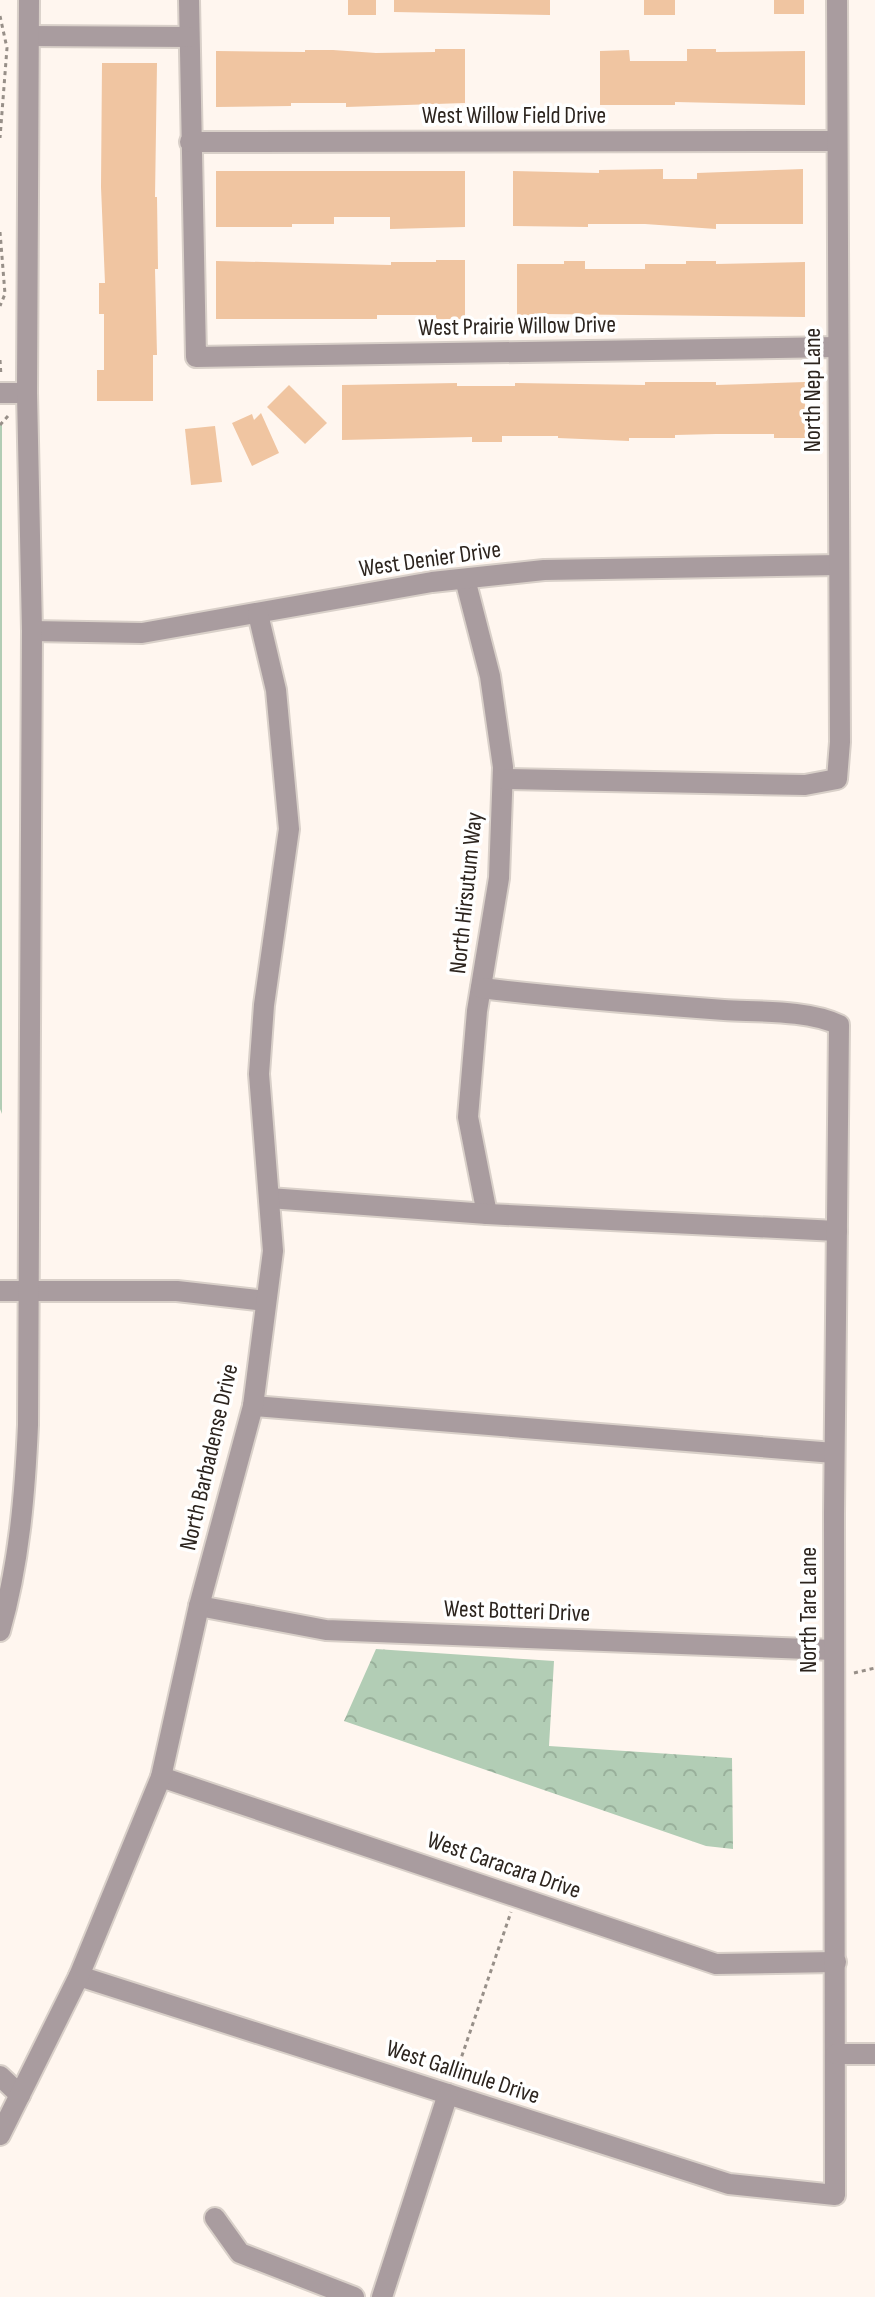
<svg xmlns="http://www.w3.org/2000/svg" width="875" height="2297" viewBox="0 0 875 2297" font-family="'Sofia Sans Condensed',sans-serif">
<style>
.forest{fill:url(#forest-crowns)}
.building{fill:#f0c5a1}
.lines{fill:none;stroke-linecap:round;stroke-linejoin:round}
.minor-casing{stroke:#d9d0c9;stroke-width:24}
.path{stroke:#978f88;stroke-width:3;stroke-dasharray:4 4;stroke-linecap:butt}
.minor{stroke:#a99c9f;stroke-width:20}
.labels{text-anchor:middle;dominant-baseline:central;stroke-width:7;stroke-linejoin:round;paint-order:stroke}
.street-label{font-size:24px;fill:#2c241e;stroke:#fff}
</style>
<defs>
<pattern id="forest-crowns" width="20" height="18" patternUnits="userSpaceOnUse" patternTransform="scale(2)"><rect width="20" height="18" fill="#b2cdb5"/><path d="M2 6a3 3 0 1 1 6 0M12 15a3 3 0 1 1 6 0" fill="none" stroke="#99b09b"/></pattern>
</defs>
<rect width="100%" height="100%" fill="#fff6ef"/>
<g class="forest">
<polygon points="0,424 2,424 2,1114 0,1109"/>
<polygon points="376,1649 554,1661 549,1746 732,1758 733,1849 706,1846 344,1721"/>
</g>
<g class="building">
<rect x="348" y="0" width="28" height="15"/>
<polygon points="394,0 550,0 550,15 394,12"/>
<rect x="644" y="0" width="31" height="15"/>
<rect x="774" y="0" width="30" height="14"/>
<polygon points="435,49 465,49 465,103 346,107 346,103 291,103 291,106 216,107 216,51 305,52 305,50 333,50 376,53 435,52"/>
<polygon points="687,49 716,49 716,52 805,51 805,105 675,102 675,105 600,105 600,51 629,50 630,61 687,61"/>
<polygon points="102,63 157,63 155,197 157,197 158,269 155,269 157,355 153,355 153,401 97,401 97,370 104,370 104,314 99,314 99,283 105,283 101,187"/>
<polygon points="663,169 663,179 697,179 697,173 803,169 803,224 716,224 716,229 645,224 588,224 588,227 513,226 513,171 599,173 599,170"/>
<polygon points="216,171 465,171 465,227 390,229 390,217 334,217 334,224 292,224 292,227 216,227"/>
<polygon points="436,260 465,260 465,319 436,319 436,315 377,315 377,319 216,319 216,261 391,265 391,262 436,262"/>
<polygon points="564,261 585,261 585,269 645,269 645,264 686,264 686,261 716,261 716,264 805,262 805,317 543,314 543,318 517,318 517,264 564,264"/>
<polygon points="645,382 716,382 716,385 805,382 805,438 774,438 774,434 716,434 675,435 675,438 629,438 629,441 558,438 558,436 502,436 502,442 472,442 472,437 342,440 342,385 457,383 457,386 515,386 515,383 645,385"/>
<polygon points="289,385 327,423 305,444 267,407"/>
<polygon points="261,413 279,453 252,466 232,423 252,414 254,420"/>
<polygon points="215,426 222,482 191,485 185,429"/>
</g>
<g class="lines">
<defs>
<g id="minor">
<polyline points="189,0 196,357 838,347"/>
<polyline points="29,36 189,37"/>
<polyline points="190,142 837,141"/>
<polyline points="0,393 27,393"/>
<polyline points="465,579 490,676 503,767 499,878 477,1011 468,1117 487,1214"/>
<polyline points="32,631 142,633 432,582 544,570 839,565"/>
<polyline points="503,779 805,785 837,779 840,742 837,0"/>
<polyline points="269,1198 487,1214 837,1231"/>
<polyline points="0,1291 177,1291 266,1301"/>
<polyline points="253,1406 834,1453"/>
<polyline points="199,1606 326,1630 834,1650"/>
<path d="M 0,1631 C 19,1565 25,1494 28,1425 L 32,631 L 27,393 L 29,0"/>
<polyline points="161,1777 716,1964 836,1962"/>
<path d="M 79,1976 L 729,2184 L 835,2195 L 834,1514 L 839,1025 C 810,1010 757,1012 724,1010 C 643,1004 562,998 481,988"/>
<polyline points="836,2054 875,2054"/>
<polyline points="0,2076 20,2095"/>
<polyline points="0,2135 79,1976 161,1777 199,1606 253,1406 273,1251 259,1074 264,1005 289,829 276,690 258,614"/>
<polyline points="215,2218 240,2253 354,2297"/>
<polyline points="382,2297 448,2094"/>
</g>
</defs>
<use href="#minor" class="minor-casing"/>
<g class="path">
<polyline points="0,16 7,48 0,138"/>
<polyline points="0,232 5,294 0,306"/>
<polyline points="0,360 1,376"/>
<polyline points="0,425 8,416"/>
<polyline points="854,1673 875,1668"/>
<polyline points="454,2079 511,1912"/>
</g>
<use href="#minor" class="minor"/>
</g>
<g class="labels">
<g class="street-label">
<text x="514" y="115">West Willow Field Drive</text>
<text transform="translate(517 326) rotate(-1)">West Prairie Willow Drive</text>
<text transform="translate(812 390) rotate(-90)">North Nep Lane</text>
<text transform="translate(430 559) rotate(-8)">West Denier Drive</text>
<text transform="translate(466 893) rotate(-84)">North Hirsutum Way</text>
<text transform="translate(209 1457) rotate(-77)">North Barbadense Drive</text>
<text transform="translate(808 1610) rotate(-90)">North Tare Lane</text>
<text transform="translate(517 1611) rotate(2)">West Botteri Drive</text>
<text transform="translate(504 1865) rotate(19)">West Caracara Drive</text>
<text transform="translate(463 2072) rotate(18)">West Gallinule Drive</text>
</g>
</g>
</svg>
